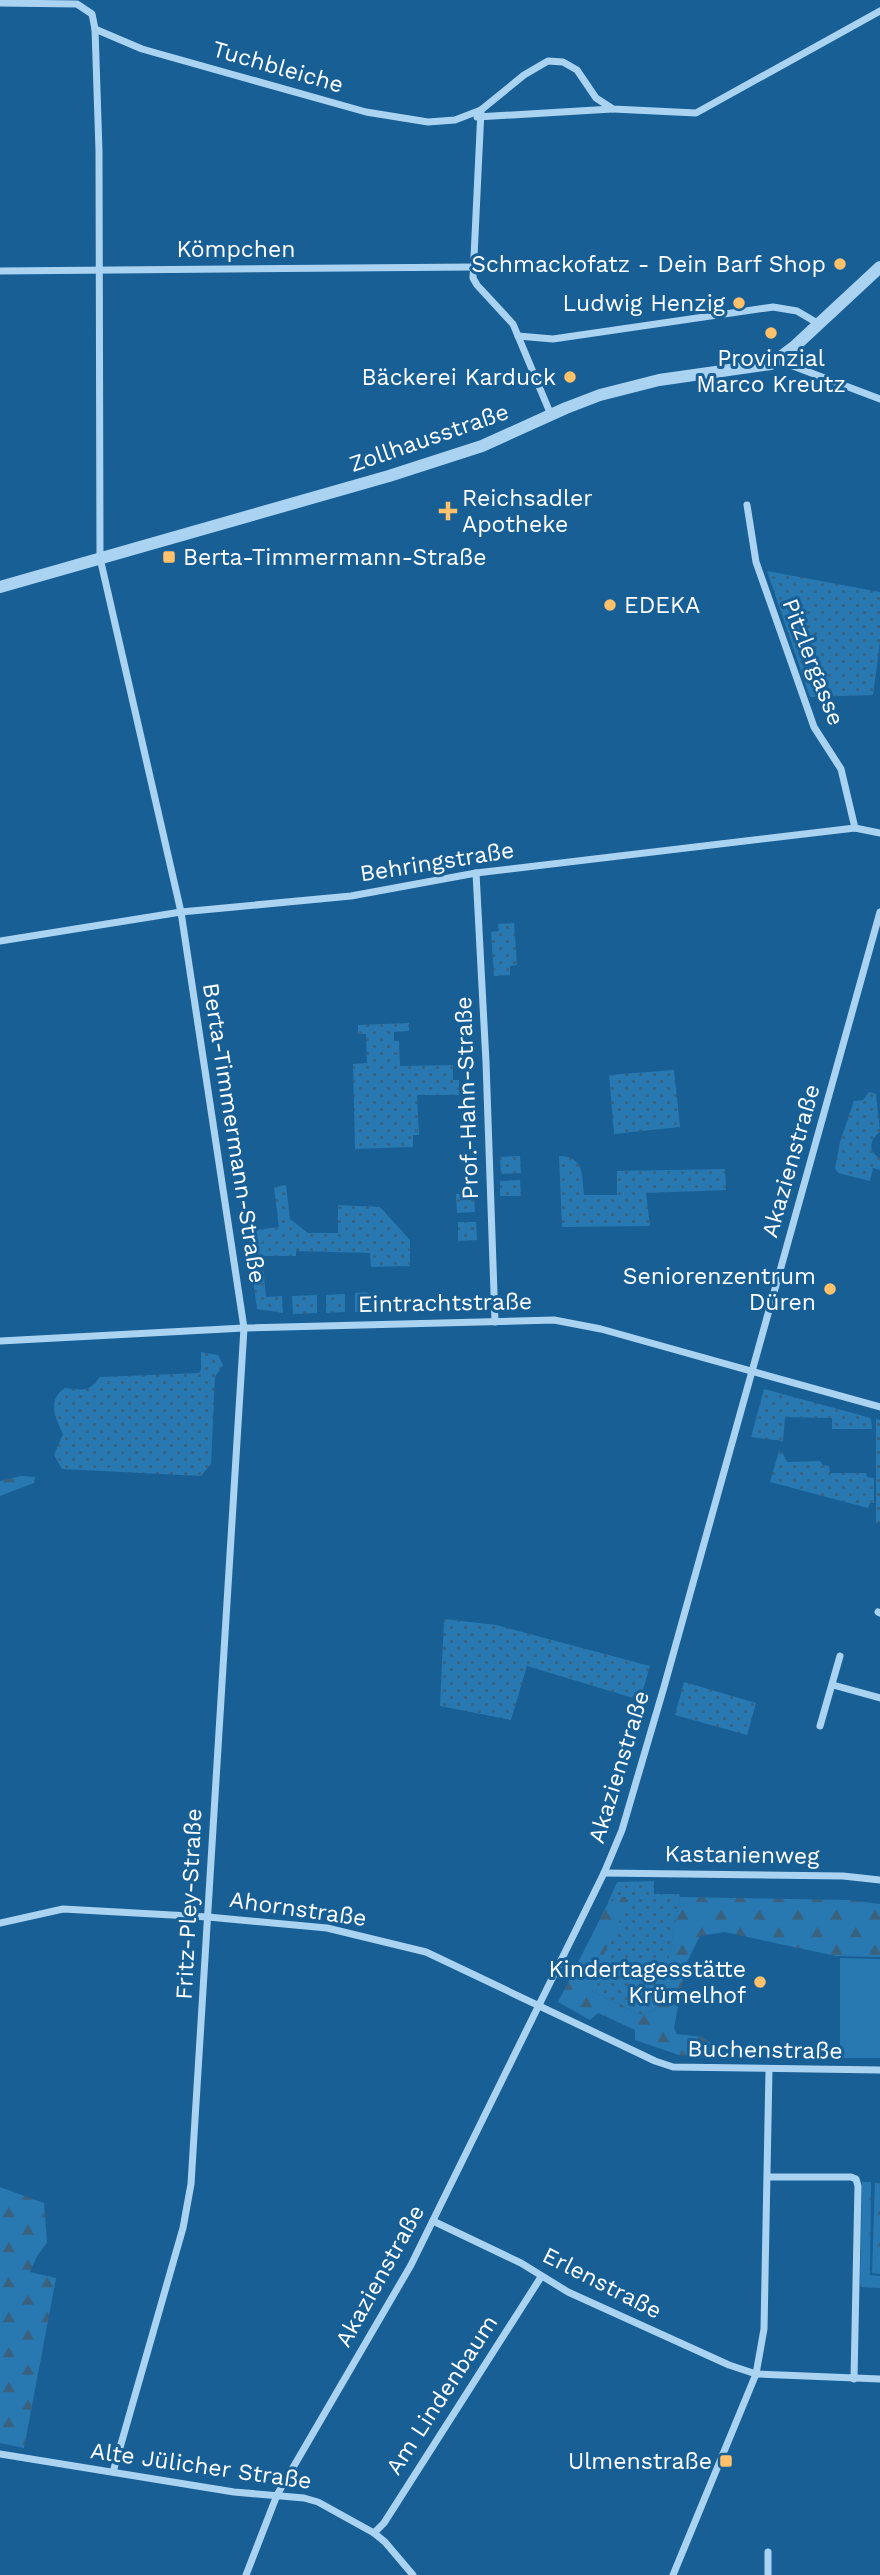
<svg xmlns="http://www.w3.org/2000/svg" width="880" height="2575" viewBox="0 0 880 2575" font-family="'Work Sans',sans-serif">
<style>
.grass{fill:url(#grass-dots)}
.forest{fill:url(#forest-firs)}
.park{fill:url(#park-crowns)}
.pitch{fill:#2878b2}
.lines{fill:none;stroke-linecap:round;stroke-linejoin:round}
.minor{stroke:#aad3f1;stroke-width:7}
.tertiary{stroke:#aad3f1;stroke-width:12}
.poi-dot{fill:#ffc16a;stroke:#185f96;stroke-width:2.5}
.labels{text-anchor:middle;dominant-baseline:central;stroke-width:6;stroke-linejoin:round;paint-order:stroke}
.street-label{font-size:23px;fill:#fff;stroke:#185f96}
.poi-label{font-size:23px;fill:#fff;stroke:#185f96;text-anchor:end}
</style>
<defs>
<pattern id="grass-dots" width="8" height="8" patternUnits="userSpaceOnUse" patternTransform="scale(1.75)"><rect width="8" height="8" fill="#2878b2"/><path d="M2 2h.1M6 6h.1" fill="none" stroke="#3a627f" stroke-width="1.8" stroke-linecap="round"/></pattern>
<pattern id="forest-firs" width="22" height="20" patternUnits="userSpaceOnUse" patternTransform="scale(1.75)"><rect width="22" height="20" fill="#2878b2"/><path d="M5 1l3.5 6h-7zM16 11l3.5 6h-7z" fill="#3a627f"/></pattern>
<pattern id="park-crowns" width="20" height="18" patternUnits="userSpaceOnUse" patternTransform="scale(1.75)"><rect width="20" height="18" fill="#2878b2"/><path d="M2 6a3 3 0 1 1 6 0M12 15a3 3 0 1 1 6 0" fill="none" stroke="#3a627f"/></pattern>
</defs>
<rect width="100%" height="100%" fill="#185f96"/>
<g class="grass">
<polygon points="767,571 880,592 880,642 873,695 810,697"/>
<polygon points="514,923 517,965 510,966 510,975 494,976 491,932 499,931 498,924"/>
<polygon points="409,1023 409,1031 394,1032 394,1041 399,1041 400,1066 453,1065 453,1080 459,1080 459,1095 417,1095 419,1135 413,1135 413,1147 355,1149 353,1064 367,1063 366,1034 358,1034 358,1025"/>
<polygon points="674,1070 680,1127 614,1134 609,1075"/>
<path d="M 869,1092 L 876,1094 L 880,1132 C 870,1139 867,1151 880,1158 L 880,1170 L 873,1168 L 870,1181 L 838,1173 L 835,1168 L 840,1142 L 854,1101 L 863,1100 Z"/>
<polygon points="520,1156 521,1173 501,1174 500,1157"/>
<path d="M 559,1156 C 585,1156 582,1177 584,1195 L 617,1195 L 617,1171 L 725,1169 L 726,1190 L 646,1193 L 650,1226 L 562,1227 Z"/>
<polygon points="520,1180 521,1196 500,1196 500,1181"/>
<polygon points="286,1185 290,1219 308,1233 338,1233 338,1205 380,1207 410,1240 410,1266 371,1267 370,1253 296,1251 296,1256 262,1256 266,1297 282,1296 283,1313 257,1309 246,1231 279,1227 274,1187"/>
<polygon points="456,1194 474,1194 475,1212 457,1213"/>
<polygon points="458,1222 476,1222 477,1240 458,1241"/>
<polygon points="369,1292 369,1301 385,1300 386,1311 355,1312 355,1293"/>
<polygon points="345,1294 345,1312 326,1313 326,1295"/>
<polygon points="317,1295 317,1313 293,1314 292,1296"/>
<path d="M 201,1352 L 218,1355 L 223,1365 L 215,1377 L 211,1464 L 201,1476 L 62,1469 L 54,1455 L 63,1434 C 55,1417 47,1400 65,1388 C 83,1389 87,1394 100,1377 L 199,1373 L 201,1369 Z"/>
<polygon points="764,1389 871,1418 872,1429 832,1429 832,1418 785,1417 783,1441 751,1437"/>
<polygon points="876,1419 880,1420 880,1523 876,1523"/>
<polygon points="779,1451 782,1452 787,1462 820,1461 823,1465 829,1466 830,1473 866,1473 867,1477 874,1478 874,1503 870,1503 868,1508 770,1482"/>
<polygon points="444,1619 496,1625 650,1666 640,1700 527,1666 511,1720 440,1706"/>
<polygon points="684,1682 756,1703 747,1735 675,1715"/>
<polygon points="654,1881 654,1894 679,1894 680,1897 666,1971 655,2010 641,2015 592,1991 592,1980 618,1897 607,1905 617,1882"/>
</g>
<g class="forest">
<polygon points="21,1476 35,1477 34,1483 0,1496 0,1481"/>
<polygon points="618,1897 626,1897 626,1907 592,1980 592,1991 641,2015 655,2010 666,1971 680,1897 848,1900 880,1904 880,1957 836,1956 724,1932 700,1936 686,1964 674,2028 677,2034 702,2037 715,2046 708,2058 679,2055 635,2040 635,2030 598,2013 590,2020 558,2002 607,1905"/>
<polygon points="862,2182 871,2182 870,2275 880,2276 880,2288 860,2287"/>
<polygon points="0,2187 44,2203 47,2243 37,2256 30,2272 56,2278 24,2448 0,2443"/>
</g>
<polygon class="park" points="875,2183 880,2183 880,2274 872,2273"/>
<polygon class="pitch" points="840,1958 880,1959 880,2058 840,2058"/>
<g class="lines">
<g class="minor">
<polyline points="0,3 77,4 92,14 95,29 99,151 100,558 181,912 244,1328 191,2184 183,2228 113,2472"/>
<polyline points="95,29 142,49 366,112 428,122 455,120 481,110 524,75 548,61 563,62 577,70 596,98 613,109 696,113 880,11"/>
<polyline points="481,110 473,278 477,285 513,324 551,415"/>
<polyline points="477,117 612,109"/>
<polyline points="0,271 473,267"/>
<polyline points="518,336 553,339 773,307 797,311 819,324"/>
<polyline points="777,360 880,399"/>
<polyline points="747,505 756,562 814,727 841,769 855,828"/>
<polyline points="476,873 486,1062 495,1322"/>
<polyline points="0,941 181,912 351,896 476,873 855,828 880,833"/>
<polyline points="0,1341 244,1328 554,1320 601,1329 880,1407"/>
<polyline points="878,1612 880,1613"/>
<polyline points="833,1685 880,1698"/>
<polyline points="820,1726 840,1656"/>
<polyline points="604,1873 843,1876 880,1880"/>
<polyline points="0,1923 63,1909 208,1917 327,1928 426,1952 655,2061 673,2067 880,2070"/>
<polyline points="768,2177 851,2177 856,2179 858,2186 854,2379"/>
<polyline points="433,2221 521,2263 568,2292 729,2365 756,2374 880,2379"/>
<polyline points="0,2454 234,2492 304,2498 318,2502 374,2533 385,2542 413,2575"/>
<polyline points="374,2533 384,2523 541,2277"/>
<polyline points="246,2575 277,2495 411,2265 604,1873 622,1830 664,1687 880,912"/>
<polyline points="673,2575 756,2374 764,2329 769,2069"/>
<polyline points="768,2575 768,2552"/>
</g>
<polyline class="tertiary" points="0,587 389,476 482,446 566,408 600,395 659,380 771,364 795,346 880,267"/>
</g>
<g class="poi-dot">
<circle cx="840" cy="264" r="7"/>
<circle cx="739" cy="303" r="7"/>
<circle cx="771" cy="333" r="7"/>
<circle cx="570" cy="377" r="7"/>
<path d="M444.5 500.5h7v7h7v7h-7v7h-7v-7h-7v-7h7z"/>
<rect x="162" y="550" width="14" height="14" rx="3.5"/>
<circle cx="610" cy="605" r="7"/>
<circle cx="830" cy="1289" r="7"/>
<circle cx="760" cy="1982" r="7"/>
<rect x="719" y="2454" width="14" height="14" rx="3.5"/>
</g>
<g class="labels">
<g class="street-label">
<text transform="translate(278 67) rotate(16)">Tuchbleiche</text>
<text x="236" y="249">Kömpchen</text>
<text transform="translate(429 438) rotate(-19)">Zollhausstraße</text>
<text transform="translate(813 662) rotate(69)">Pitzlergasse</text>
<text transform="translate(437 862) rotate(-9)">Behringstraße</text>
<text transform="translate(467 1098) rotate(-92)">Prof.-Hahn-Straße</text>
<text transform="translate(234 1133) rotate(81)">Berta-Timmermann-Straße</text>
<text transform="translate(791 1161) rotate(-74)">Akazienstraße</text>
<text transform="translate(445 1303) rotate(-1)">Eintrachtstraße</text>
<text transform="translate(619 1767) rotate(-73)">Akazienstraße</text>
<text transform="translate(742 1855) rotate(1)">Kastanienweg</text>
<text transform="translate(189 1904) rotate(-87)">Fritz-Pley-Straße</text>
<text transform="translate(298 1909) rotate(8)">Ahornstraße</text>
<text transform="translate(765 2050) rotate(1)">Buchenstraße</text>
<text transform="translate(380 2276) rotate(-61)">Akazienstraße</text>
<text transform="translate(602 2283) rotate(27)">Erlenstraße</text>
<text transform="translate(442 2395) rotate(-57)">Am Lindenbaum</text>
<text transform="translate(201 2466) rotate(8)">Alte Jülicher Straße</text>
</g>
<g class="poi-label">
<text x="826" y="264">Schmackofatz - Dein Barf Shop</text>
<text x="725" y="303">Ludwig Henzig</text>
<text x="771" y="358" text-anchor="middle">Provinzial<tspan x="771" dy="26">Marco Kreutz</tspan></text>
<text x="556" y="377">Bäckerei Karduck</text>
<text x="462" y="498" text-anchor="start">Reichsadler<tspan x="462" dy="26">Apotheke</tspan></text>
<text x="183" y="557" text-anchor="start">Berta-Timmermann-Straße</text>
<text x="624" y="605" text-anchor="start">EDEKA</text>
<text x="816" y="1276">Seniorenzentrum<tspan x="816" dy="26">Düren</tspan></text>
<text x="746" y="1969">Kindertagesstätte<tspan x="746" dy="26">Krümelhof</tspan></text>
<text x="712" y="2461">Ulmenstraße</text>
</g>
</g>
</svg>
